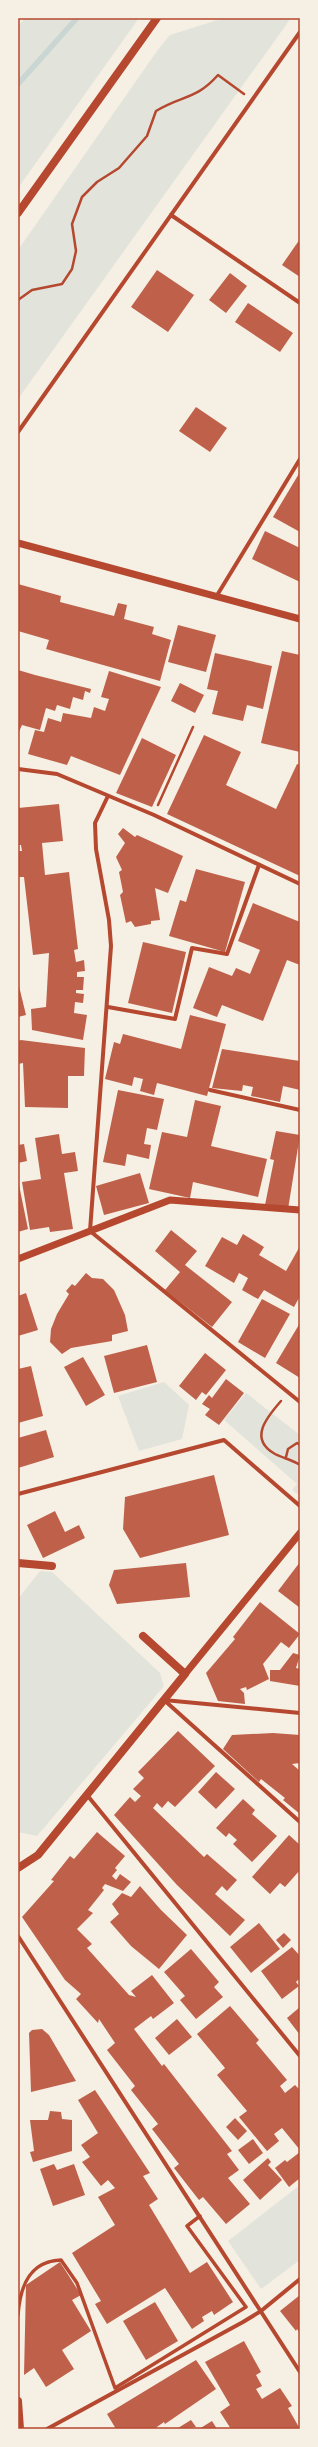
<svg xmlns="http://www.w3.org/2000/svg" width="318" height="2447" viewBox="0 0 318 2447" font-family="Ubuntu,sans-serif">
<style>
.green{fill:#e2e4dc}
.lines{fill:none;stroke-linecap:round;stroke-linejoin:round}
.stream{stroke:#c9d6d2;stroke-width:5.5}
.building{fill:#bf614a}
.path{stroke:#b5482f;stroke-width:2.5}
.pedestrian{stroke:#b5482f;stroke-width:3.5}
.minor{stroke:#b5482f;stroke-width:4}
.tertiary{stroke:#b5482f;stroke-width:7}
.secondary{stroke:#b5482f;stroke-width:8}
.neatline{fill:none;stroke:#b5482f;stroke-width:1.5}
</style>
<rect width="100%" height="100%" fill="#f6efe4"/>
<g class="green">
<polygon points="26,18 139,18 18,188 18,25"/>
<polygon points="224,18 291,18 18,399 18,250 157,51 170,35"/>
<polygon points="164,1382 189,1405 182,1439 139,1451 118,1396"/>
<polygon points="246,1393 300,1435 300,1496 292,1490 297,1484 224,1420"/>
<polygon points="40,1571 52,1572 160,1673 164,1686 37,1836 18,1832 18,1599"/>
<polygon points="300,2185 300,2260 261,2289 228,2241"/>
</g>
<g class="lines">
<polyline class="stream" points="18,84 77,18"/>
</g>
<g class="building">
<polygon points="300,239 300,277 282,265"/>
<polygon points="157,270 194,295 168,332 131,307"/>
<polygon points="230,273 247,286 226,313 209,300"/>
<polygon points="248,303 293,333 280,352 235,322"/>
<polygon points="196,407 227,428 210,452 179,431"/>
<polygon points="300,472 300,532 273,517"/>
<polygon points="265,531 300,548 300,582 252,559"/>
<polygon points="18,584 61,596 60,602 114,616 118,603 127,605 124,619 154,627 152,634 171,640 160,681 46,649 49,640 18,631"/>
<polygon points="178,625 216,635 206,672 168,662"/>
<polygon points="282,651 300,655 300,752 261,743"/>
<polygon points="215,653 272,666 263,709 247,705 243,721 212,714 218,691 207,689"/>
<polygon points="18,670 35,675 91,689 90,693 85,691 83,700 73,697 70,709 57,705 55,711 46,708 40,730 22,725 18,734"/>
<polygon points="109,671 161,687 120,775 71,756 67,765 28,754 35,730 44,732 48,718 61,722 63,713 91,718 94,707 105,711 109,699 101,697"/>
<polygon points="180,683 204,695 195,713 171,701"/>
<polygon points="204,735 241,752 226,785 276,809 297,764 300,765 300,876 167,814"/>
<polygon points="142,738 176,755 152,807 116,793"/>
<polygon points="59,804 63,841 42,843 45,875 69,872 78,949 74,950 76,962 84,960 85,971 77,972 77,977 84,977 83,990 76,990 76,993 84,994 83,1003 75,1002 74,1013 87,1015 83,1040 32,1030 31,1009 46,1007 49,953 33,955 24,877 18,877 18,851 22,851 21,845 18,845 18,808"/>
<polygon points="123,828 135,837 137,835 183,856 168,893 155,888 160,920 151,921 151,924 135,927 131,921 126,923 120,895 123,892 119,872 122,870 116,857 125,843 118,834"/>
<polygon points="196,869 245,882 225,952 169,936 180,900 186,902"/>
<polygon points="253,903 300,922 300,965 287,960 263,1021 222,1005 217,1017 193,1008 209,967 232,976 236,968 250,974 260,950 238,941"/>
<polygon points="143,942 186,952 172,1013 128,1003"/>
<polygon points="18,982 26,1015 18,1017"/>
<polygon points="190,1015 226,1024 207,1096 157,1083 154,1095 140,1091 143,1079 134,1077 132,1086 105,1079 114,1042 120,1044 123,1034 181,1049"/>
<polygon points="21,1040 85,1048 84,1076 68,1076 68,1108 25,1107 23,1063 18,1064 18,1041"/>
<polygon points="222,1049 300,1061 300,1090 283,1086 280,1102 251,1096 253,1087 243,1085 242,1091 212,1088"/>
<polygon points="118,1090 164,1099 157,1130 147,1128 144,1144 151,1145 149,1159 127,1154 125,1166 103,1162"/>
<polygon points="195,1100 221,1106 211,1146 267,1159 258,1197 193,1182 190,1198 149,1189 162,1132 187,1137"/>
<polygon points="276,1131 300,1135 288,1209 265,1205 274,1160 270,1159"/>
<polygon points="59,1134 62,1154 75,1152 78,1171 64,1173 73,1229 50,1232 49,1227 30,1230 22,1182 41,1179 35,1138"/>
<polygon points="24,1144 27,1161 18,1163 18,1145"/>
<polygon points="140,1173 149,1203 104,1215 96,1186"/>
<polygon points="19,1185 28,1229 18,1232 18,1186"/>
<polygon points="171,1230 197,1251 185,1265 232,1302 212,1327 165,1290 180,1272 155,1251"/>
<polygon points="243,1234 264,1247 259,1255 286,1271 300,1246 300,1296 294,1307 264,1290 258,1299 242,1290 248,1278 239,1273 234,1283 205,1266 222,1237 237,1245"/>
<polygon points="86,1273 92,1278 103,1279 114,1290 125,1315 128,1331 112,1335 112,1341 71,1348 62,1354 50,1342 51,1329 57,1314 69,1294 66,1291 72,1284 75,1286"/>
<polygon points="26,1293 38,1330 18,1336 18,1296"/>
<polygon points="262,1299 290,1314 265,1358 238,1342"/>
<polygon points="300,1323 300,1378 276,1363"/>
<polygon points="147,1345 157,1382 114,1393 104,1356"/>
<polygon points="205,1353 226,1370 206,1395 202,1392 196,1400 179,1386"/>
<polygon points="83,1357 105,1395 86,1406 64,1367"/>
<polygon points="31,1366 43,1416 18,1423 18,1369"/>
<polygon points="226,1379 244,1393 219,1425 205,1415 210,1409 202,1404 209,1395 212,1398"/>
<polygon points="46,1430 54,1457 18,1468 18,1438"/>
<polygon points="214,1475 229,1535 140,1558 123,1529 125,1497"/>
<polygon points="55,1511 65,1532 79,1525 85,1538 43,1558 27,1525"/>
<polygon points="300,1562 300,1608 278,1591"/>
<polygon points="186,1563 190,1597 117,1604 109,1585 114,1570"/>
<polygon points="260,1602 300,1634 289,1648 281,1642 263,1664 269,1679 247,1690 246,1687 240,1689 244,1693 245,1704 218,1701 206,1673 235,1639 233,1637"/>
<polygon points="293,1653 300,1655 296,1668 300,1669 300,1686 270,1681 270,1670 280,1670"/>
<polygon points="178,1731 215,1766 175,1807 168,1801 162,1808 157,1803 153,1808 204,1857 207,1854 237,1880 227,1891 222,1886 215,1894 245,1920 230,1936 177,1885 114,1815 130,1797 135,1802 141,1796 133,1789 144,1778 138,1772"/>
<polygon points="273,1733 300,1735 300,1763 292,1764 300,1771 300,1814 283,1800 285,1798 261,1779 259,1782 223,1749 232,1735"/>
<polygon points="216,1772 235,1789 216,1809 198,1792"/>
<polygon points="243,1799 255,1810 252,1814 277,1836 252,1862 233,1844 237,1840 229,1833 226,1837 216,1828"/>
<polygon points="97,1832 125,1856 115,1868 117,1870 112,1876 116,1880 120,1874 131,1882 123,1891 105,1884 102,1888 104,1890 88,1910 93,1913 77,1929 92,1944 87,1948 129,1995 136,1997 131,1991 152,1975 174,2003 153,2019 151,2016 134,2029 162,2066 164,2064 232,2151 227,2154 239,2170 228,2178 250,2204 226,2224 203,2197 199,2200 174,2168 179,2164 152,2129 158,2124 131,2090 135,2086 107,2050 115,2043 99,2019 98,2023 76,1999 81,1994 65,1980 22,1917 54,1881 51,1880 70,1856 74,1859"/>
<polygon points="289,1835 300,1845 300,1870 285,1887 280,1883 270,1894 252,1877"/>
<polygon points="140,1886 161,1910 187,1935 159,1969 131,1946 110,1922 119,1914 112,1904 122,1893 131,1897"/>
<polygon points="259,1923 280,1949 251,1973 230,1947"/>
<polygon points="284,1933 291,1940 283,1948 276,1940"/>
<polygon points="292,1947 300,1956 300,1978 296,1982 299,1986 282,1999 261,1971"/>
<polygon points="191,1949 219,1982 214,1987 223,1997 196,2019 180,2000 185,1996 164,1972"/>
<polygon points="230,2006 259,2040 256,2043 287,2080 280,2086 285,2093 295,2085 300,2090 300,2150 282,2128 274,2134 279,2141 267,2151 239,2117 247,2111 217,2075 225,2068 197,2034"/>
<polygon points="300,2007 300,2035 287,2018"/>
<polygon points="177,2019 192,2037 169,2055 155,2038"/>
<polygon points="42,2029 49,2035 76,2081 31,2092 29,2033 32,2030"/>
<polygon points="95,2090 150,2173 143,2176 158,2199 149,2205 190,2273 207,2262 233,2302 214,2315 212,2311 202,2317 204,2321 192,2329 165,2288 107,2324 95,2304 101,2301 72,2253 115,2225 98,2197 115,2188 108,2180 101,2186 82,2162 90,2157 81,2145 98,2133 78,2100"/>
<polygon points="50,2111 61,2112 62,2119 72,2120 72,2151 33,2162 30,2152 34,2151 30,2120 48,2120"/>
<polygon points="235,2118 247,2131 238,2140 226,2127"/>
<polygon points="253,2139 263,2153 249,2164 238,2150"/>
<polygon points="300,2152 300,2178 289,2187 275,2168 285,2160 287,2162"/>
<polygon points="268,2158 271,2162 268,2165 282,2180 260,2200 243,2180"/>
<polygon points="54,2164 57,2170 74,2164 85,2195 53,2206 40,2169"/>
<polygon points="60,2262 81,2295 72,2300 91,2331 62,2350 74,2369 46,2387 34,2368 24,2375 26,2285"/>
<polygon points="300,2295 300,2333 297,2329 296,2331 280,2311"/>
<polygon points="155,2302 178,2341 146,2360 123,2321"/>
<polygon points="244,2341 261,2372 256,2375 262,2386 256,2389 262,2399 280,2388 292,2406 288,2408 300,2429 231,2429 220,2412 230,2405 205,2362"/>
<polygon points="196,2360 216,2389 165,2424 164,2422 154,2429 116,2429 107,2414"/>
<polygon points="191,2420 196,2427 179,2429 178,2428"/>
<polygon points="212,2421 217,2429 199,2429"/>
</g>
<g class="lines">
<g class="path">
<path d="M 18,300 L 32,290 L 62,284 L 72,269 L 76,251 L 72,224 L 82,197 L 97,182 L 119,168 L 147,136 L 156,111 C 182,95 196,100 218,75 L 244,94"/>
<polyline points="158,805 193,727"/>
<path d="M 281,1401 C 267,1417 248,1439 275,1454 C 283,1458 292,1460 300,1465"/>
<polyline points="286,1457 288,1449 297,1443 300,1445"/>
</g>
<path class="pedestrian" d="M 18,2315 C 20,2287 29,2261 61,2260 L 77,2283 L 115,2388 L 246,2307 L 187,2226 L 200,2216"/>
<g class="minor">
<polyline points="171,215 300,303"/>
<polyline points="18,432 300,32"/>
<polyline points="216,597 300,459"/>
<polyline points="18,769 57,774 154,815 300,884"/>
<polyline points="108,796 95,823 96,849 109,920 111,946 90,1231 300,1402"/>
<polyline points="108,1007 175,1019 192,948 227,954 259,865"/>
<polyline points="210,1090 300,1110"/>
<polyline points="18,1494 224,1440 300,1506"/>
<polyline points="164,1700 300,1822"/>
<polyline points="164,1700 300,1713"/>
<polyline points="87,1795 300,2056"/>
<polyline points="18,1936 300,2372"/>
<polyline points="47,2429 243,2322 261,2311 300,2279"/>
</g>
<g class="tertiary">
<polyline points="18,543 300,619"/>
<polyline points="18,1259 170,1200 300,1210"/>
<polyline points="185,1674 300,1533"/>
</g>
<g class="secondary">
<polyline points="18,213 157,18"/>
<polyline points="18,1563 52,1566"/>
<polyline points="18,1868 38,1855 185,1674 143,1636"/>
<polyline points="18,2401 20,2429"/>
</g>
</g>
<rect width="318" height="2447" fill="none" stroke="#f6efe4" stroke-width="38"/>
<rect x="19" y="19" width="280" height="2409" class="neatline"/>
</svg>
